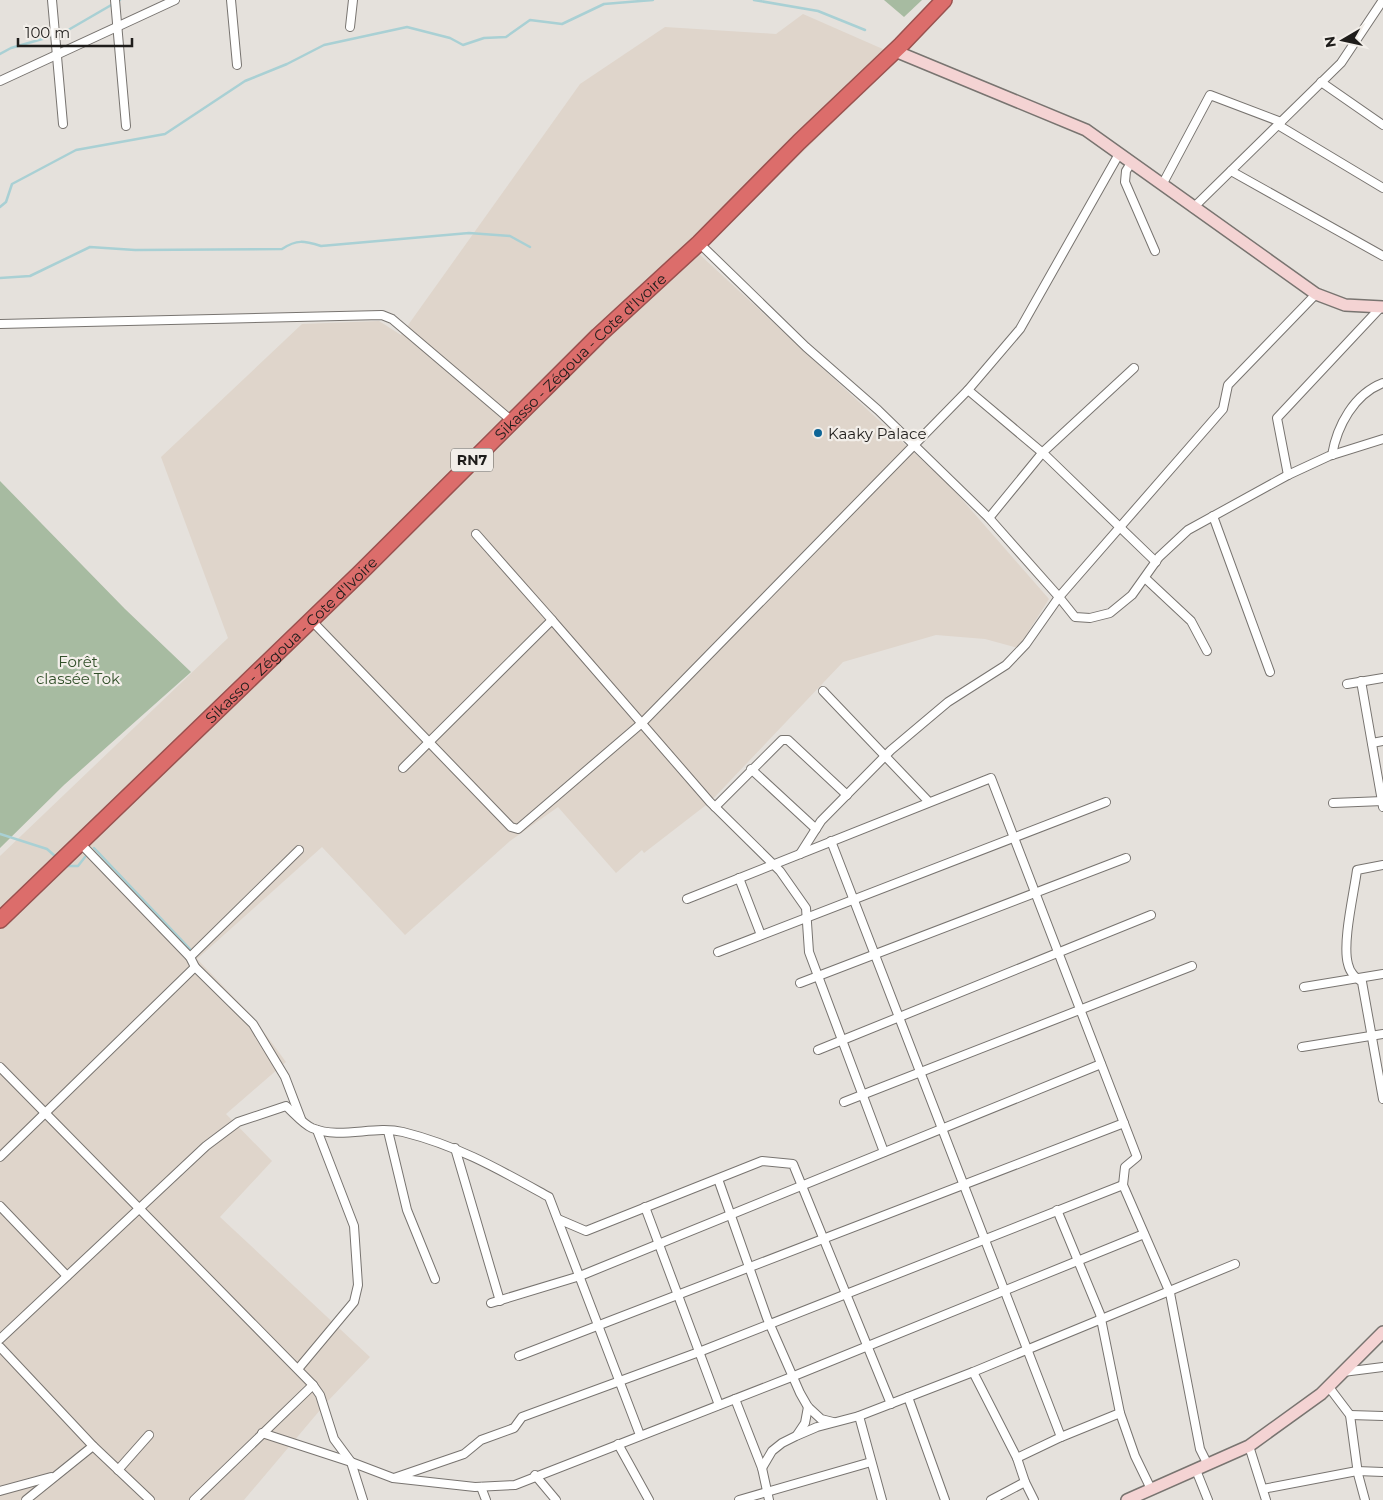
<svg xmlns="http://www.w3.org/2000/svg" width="1383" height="1500" viewBox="0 0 1383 1500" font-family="Montserrat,sans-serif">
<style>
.built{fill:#dfd5cb}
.forest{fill:#a7bba1}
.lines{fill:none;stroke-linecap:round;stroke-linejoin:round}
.stream{stroke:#a9d0d4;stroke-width:2.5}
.street-casing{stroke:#787470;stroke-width:10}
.secondary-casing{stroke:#787470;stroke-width:14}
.highway-casing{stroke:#9a514f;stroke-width:18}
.street{stroke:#fff;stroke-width:8}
.secondary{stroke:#f4d3d3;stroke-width:11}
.highway{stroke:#dc6d6b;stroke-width:15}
.poi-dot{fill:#0e6596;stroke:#f2eee9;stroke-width:2}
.labels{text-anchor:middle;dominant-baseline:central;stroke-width:4.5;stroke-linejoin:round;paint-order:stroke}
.shield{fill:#f2eee9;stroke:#5e5c59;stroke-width:1}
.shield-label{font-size:14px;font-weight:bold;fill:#1f1d1b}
.street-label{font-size:15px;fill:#1f1d1b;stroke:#f2eee9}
.poi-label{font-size:15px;fill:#1f1d1b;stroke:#f2eee9;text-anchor:start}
.park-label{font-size:15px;fill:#32502a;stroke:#f2eee9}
</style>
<rect width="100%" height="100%" fill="#e5e1dc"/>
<polygon class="built" points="803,14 901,57 698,253 951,487 1049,599 1018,648 985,639 936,635 843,662 710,802 644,853 642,850 616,873 558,807 510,841 405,935 322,847 197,959 252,1016 286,1062 226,1114 272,1161 220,1217 370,1357 326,1403 244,1500 0,1500 0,856 228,638 161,457 302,324 379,321 401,335 580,84 665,27 776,34"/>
<g class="forest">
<polygon points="884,0 922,0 904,17"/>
<polygon points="0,481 125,609 191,672 64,785 0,848"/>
</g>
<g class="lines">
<g class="stream">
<polyline points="754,0 818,11 865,30"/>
<polyline points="0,54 11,48 63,33 120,0"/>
<polyline points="0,207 6,202 12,184 76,150 165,134 245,81 287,64 324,45 407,27 450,38 463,45 484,38 506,37 530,20 562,24 604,4 653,0"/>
<path d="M 0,278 L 30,276 L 90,247 L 135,250 L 282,249 C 297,239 304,241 321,246 L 469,233 L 510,236 L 530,247"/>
<polyline points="0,834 47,849 55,856"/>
<polyline points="94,848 190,949"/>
<polyline points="66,866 78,866 85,857"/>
</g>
<defs>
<g id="street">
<polyline points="52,0 63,124"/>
<polyline points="115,0 126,126"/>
<polyline points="231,0 237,65"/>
<polyline points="350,27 353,0"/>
<polyline points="0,81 175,0"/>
<polyline points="1321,82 1383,125"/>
<polyline points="1278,125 1383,188"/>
<polyline points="1131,163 1126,171 1125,182 1155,251"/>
<polyline points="1231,171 1383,256"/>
<polyline points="1162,185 1210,95 1281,122"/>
<polyline points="1193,208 1341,63 1383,0"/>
<polyline points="699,243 806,347 878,410 989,518 1059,597 1026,644 1006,665 948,702 891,750 821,821 800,854"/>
<polyline points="1316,294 1228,385 1223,409 1059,597 1075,617 1090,618 1110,613 1132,595 1159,557 1188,530 1288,475 1329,456 1383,439"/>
<polyline points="0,324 382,315 392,319 512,421"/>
<polyline points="968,390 1044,454 1156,562"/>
<path d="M 1332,455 C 1337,426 1354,394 1383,383"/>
<polyline points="1288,475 1277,418 1381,307"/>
<polyline points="1213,516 1270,672"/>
<polyline points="989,518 1043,452 1134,368"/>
<polyline points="476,534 552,620"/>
<polyline points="1145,578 1191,621 1207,651"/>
<polyline points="311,620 511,827 518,829 643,722 968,390 1020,329 1119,154"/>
<polyline points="1361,681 1383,807"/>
<polyline points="1347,684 1383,678"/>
<polyline points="823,691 929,802"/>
<polyline points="1372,743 1383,741"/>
<polyline points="403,768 552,620 710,802 780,871 806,908 809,952 884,1152"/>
<polyline points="751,769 816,829"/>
<polyline points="1333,803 1383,801"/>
<polyline points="715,807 782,740 788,740 847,795"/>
<polyline points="831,841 1061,1437 1120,1413 1135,1456 1151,1489"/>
<path d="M 1383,865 L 1357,870 C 1354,893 1342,943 1348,964 C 1350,973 1355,977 1362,982 L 1383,1099"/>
<polyline points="739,878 761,935"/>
<polyline points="687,899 991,778 1137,1157 1125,1167 1123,1185 1170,1293 1200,1449 1208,1465"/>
<polyline points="718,952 1106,802"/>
<polyline points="190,957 299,850"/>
<polyline points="195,967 253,1024 285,1077 301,1119"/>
<polyline points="800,983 1126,858"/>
<polyline points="1304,987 1383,974"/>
<polyline points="1302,1047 1383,1034"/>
<polyline points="818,1050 1151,915"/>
<polyline points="0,1067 313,1385 320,1395 334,1439 351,1462 363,1500"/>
<polyline points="844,1102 1192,966"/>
<polyline points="388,1131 407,1210 435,1279"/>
<polyline points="455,1148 500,1301"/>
<polyline points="0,1157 195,967 190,957 80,843"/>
<polyline points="718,1179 767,1318 800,1393 808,1407 821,1419 833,1422"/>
<polyline points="0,1206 67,1276"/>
<polyline points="645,1207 719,1405"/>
<polyline points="1057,1210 1100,1314 1120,1413"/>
<polyline points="558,1219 586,1231 762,1161 793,1164 891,1404"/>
<polyline points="491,1303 580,1276 1101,1064"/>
<path d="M 0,1339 L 206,1146 L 238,1122 L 286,1106 C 294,1113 303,1124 312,1128 C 341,1140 373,1125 403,1132 C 459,1146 500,1170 549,1197 L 640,1435"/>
<polyline points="0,1347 93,1446 150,1500"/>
<polyline points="519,1356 1124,1123"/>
<polyline points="298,1369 354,1302 358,1285 354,1226 317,1130"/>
<polyline points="973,1372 1017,1458"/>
<polyline points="1343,1372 1383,1367"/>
<polyline points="1328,1386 1350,1415 1358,1474 1365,1500"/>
<polyline points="908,1397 945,1500"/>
<polyline points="735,1399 762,1468 769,1500"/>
<polyline points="1350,1415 1383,1416"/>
<polyline points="859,1416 882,1500"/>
<polyline points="262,1433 351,1462 393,1478 475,1487 515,1485 794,1376 1144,1234"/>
<polyline points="797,1435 805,1423 808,1407"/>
<polyline points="618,1444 649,1500"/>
<polyline points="1249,1446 1266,1500"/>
<polyline points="762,1468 772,1451 782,1443 796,1436 817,1427 859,1416 973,1372 1235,1264"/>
<polyline points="118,1470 149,1435"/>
<polyline points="1196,1470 1208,1500"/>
<polyline points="535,1475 556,1500"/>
<polyline points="394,1478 464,1454 481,1440 514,1428 522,1417 699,1352 1123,1185"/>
<polyline points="1025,1482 1034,1500"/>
<polyline points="481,1487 486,1500"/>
<polyline points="1263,1489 1357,1471 1383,1472"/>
<polyline points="0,1491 51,1477"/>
<polyline points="26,1500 93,1446"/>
<polyline points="194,1500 313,1385"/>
<polyline points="739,1500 871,1462"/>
<polyline points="991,1500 1025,1482 1017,1458 1061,1437"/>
</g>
<g id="secondary">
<polyline points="895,51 1086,130 1316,294 1345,305 1383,307"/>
<polyline points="1127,1500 1249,1446 1321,1394 1383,1332"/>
</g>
<g id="highway">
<path id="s1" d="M 0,920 L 360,573 L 598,336 L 699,243 L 799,142 L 901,45 L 944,0"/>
</g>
</defs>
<use href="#street" class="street-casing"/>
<use href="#secondary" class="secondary-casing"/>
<use href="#highway" class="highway-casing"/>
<use href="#street" class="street"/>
<use href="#secondary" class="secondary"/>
<use href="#highway" class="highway"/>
</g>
<circle class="poi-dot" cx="818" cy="433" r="5"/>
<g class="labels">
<rect class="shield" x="451" y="448.5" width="42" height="23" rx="4"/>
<g class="shield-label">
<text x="472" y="460">RN7</text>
</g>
<g class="street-label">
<text stroke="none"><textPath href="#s1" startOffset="809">Sikasso - Zégoua - Cote d'Ivoire</textPath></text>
<text stroke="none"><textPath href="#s1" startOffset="404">Sikasso - Zégoua - Cote d'Ivoire</textPath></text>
</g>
<g class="poi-label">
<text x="828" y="433">Kaaky Palace</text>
</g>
<g class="park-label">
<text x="78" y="661">Forêt<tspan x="78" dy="17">classée Tok</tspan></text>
</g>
</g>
<g transform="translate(1343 40) rotate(261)" stroke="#f2eee9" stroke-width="4" paint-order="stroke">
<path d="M0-4L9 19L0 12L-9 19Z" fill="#1f1d1b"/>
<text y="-8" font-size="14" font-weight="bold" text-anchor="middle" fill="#1f1d1b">N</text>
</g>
<path d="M18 38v8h114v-8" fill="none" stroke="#1f1d1b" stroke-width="2.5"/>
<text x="25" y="38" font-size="15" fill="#1f1d1b" stroke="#f2eee9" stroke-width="4" paint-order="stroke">100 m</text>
</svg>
